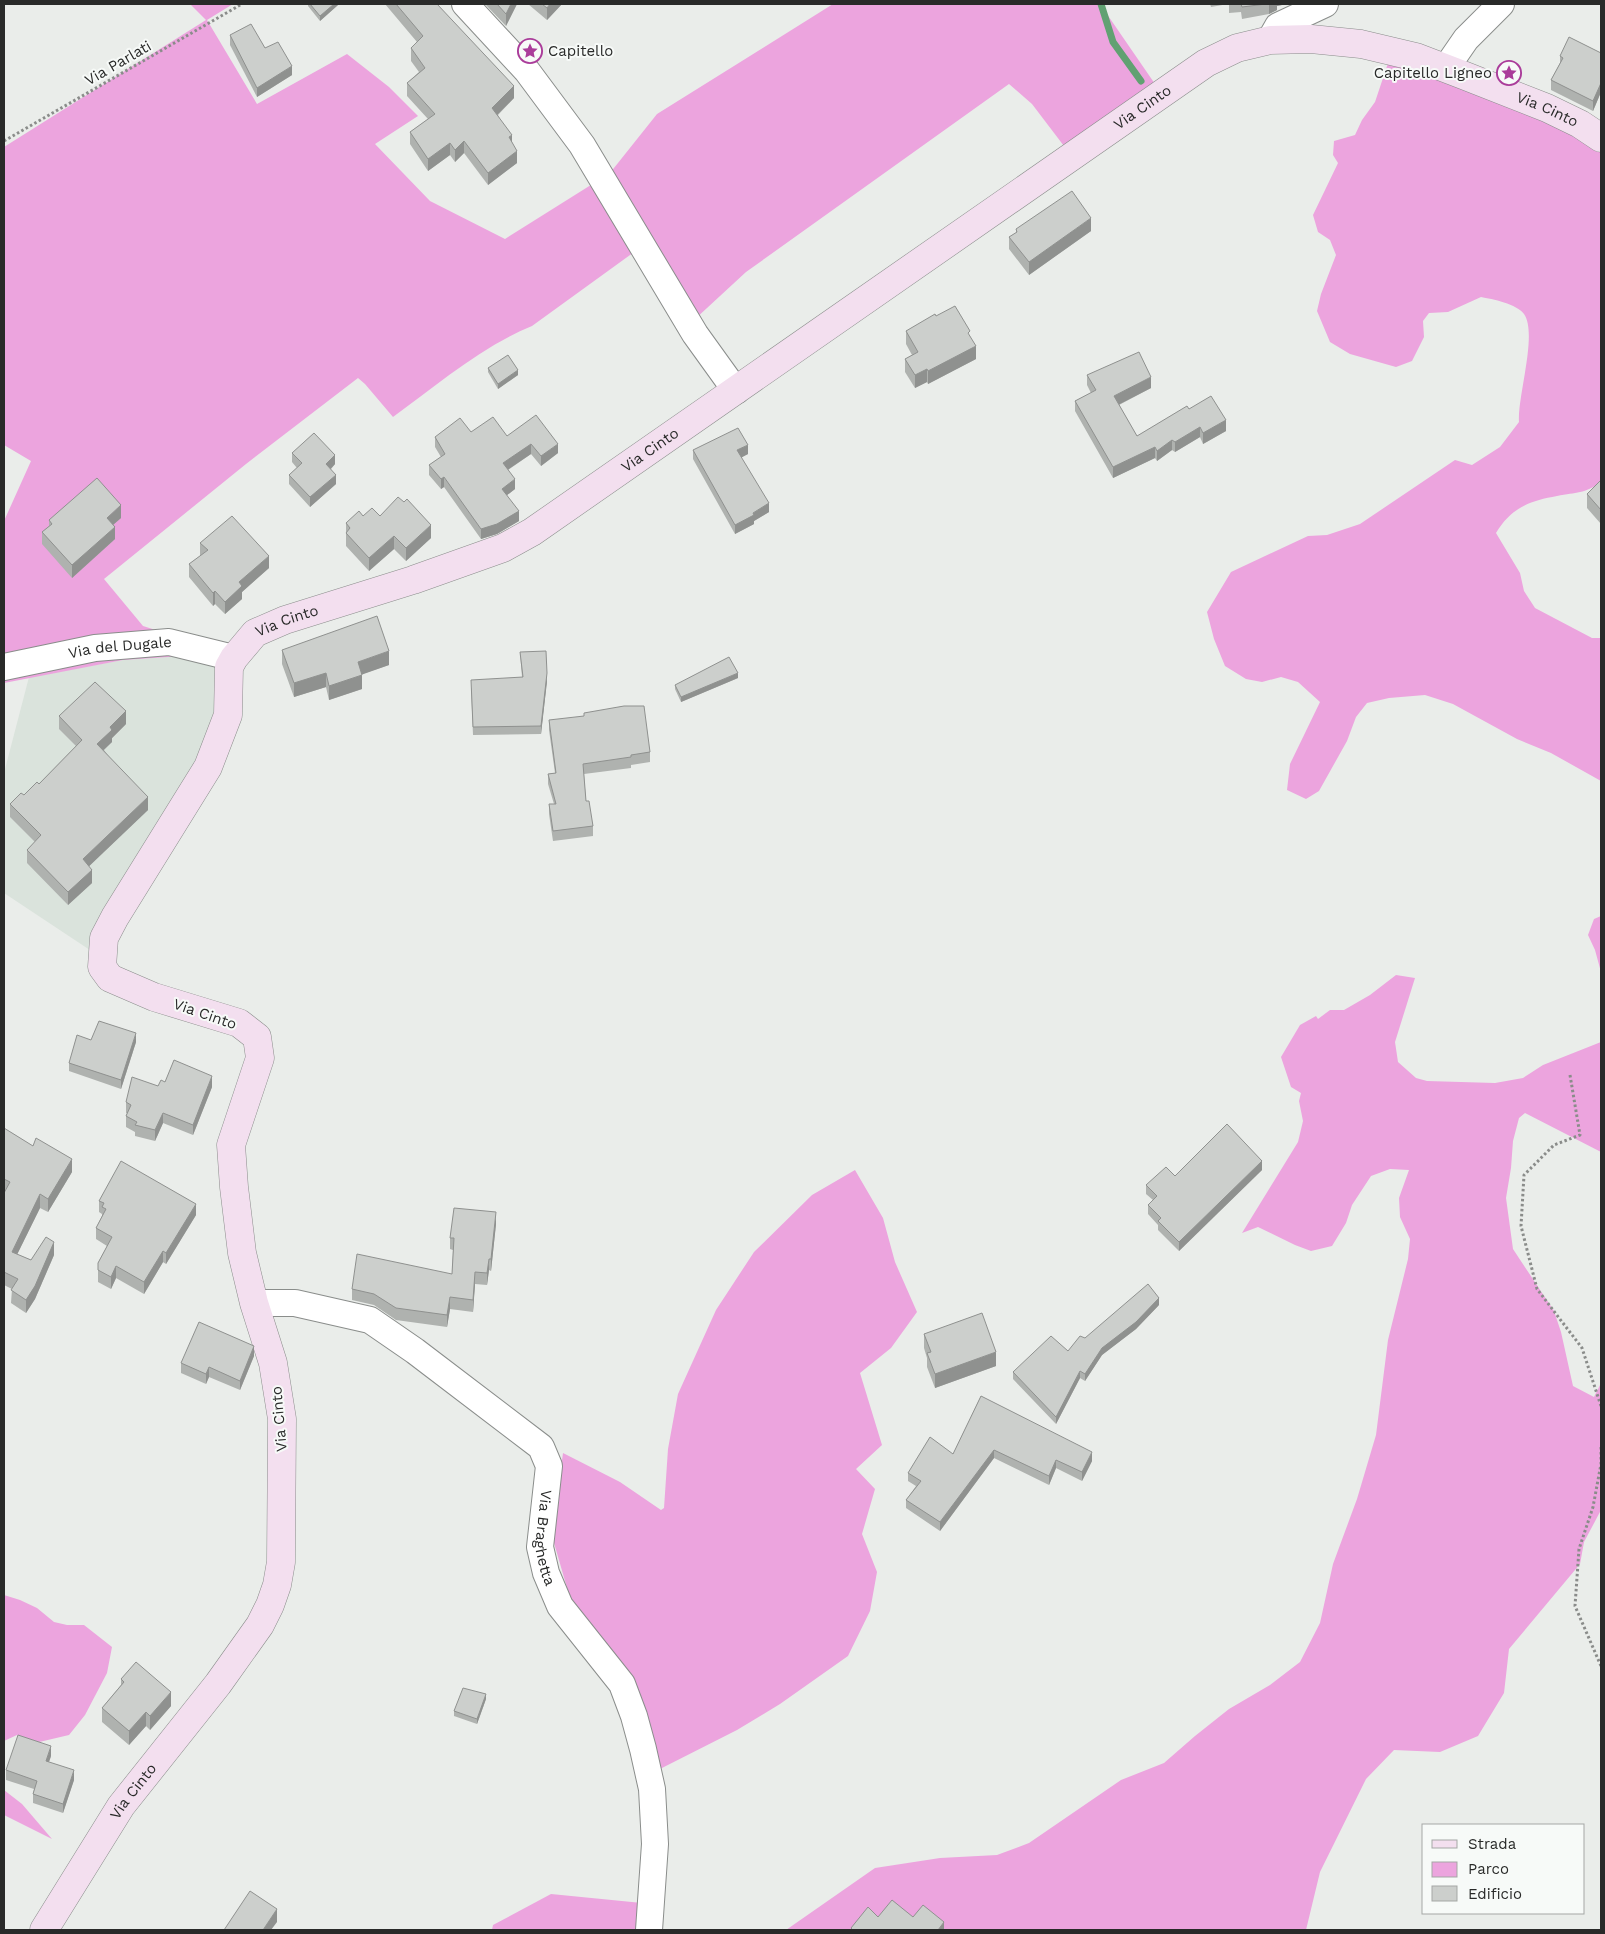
<svg xmlns="http://www.w3.org/2000/svg" width="1605" height="1934" viewBox="0 0 1605 1934" font-family="'Work Sans',sans-serif">
<style>
.built{fill:#dae3dc}
.green{fill:#eca4de}
.lines{fill:none;stroke-linecap:round;stroke-linejoin:round}
.stream{stroke:#61a172;stroke-width:7}
.street-casing{stroke:#8a8d8b;stroke-width:28}
.secondary-casing{stroke:#8a8d8b;stroke-width:29}
.path{stroke:#8a8c8a;stroke-width:3;stroke-dasharray:2.5 2.5;stroke-linecap:butt}
.street{stroke:#fff;stroke-width:26}
.secondary{stroke:#f3dfef;stroke-width:28}
.wall{fill:#afb2af}
.shaded-wall{fill:#8f918f}
.building{fill:#cccfcc;stroke:#8f918f}
.labels{text-anchor:middle;dominant-baseline:central;stroke-width:4;stroke-linejoin:round;paint-order:stroke}
.poi-label{font-size:15px;fill:#292a29;stroke:#f7faf8;text-anchor:start}
.street-label{font-size:15px;fill:#292a29;stroke:#f7faf8}
</style>
<rect width="100%" height="100%" fill="#eaedea"/>
<polygon class="built" points="228,653 236,735 117,927 111,964 4,893 4,773 29,677 123,660"/>
<g class="green">
<path d="M 190,4 L 233,4 L 207,20 L 257,104 L 347,54 L 389,87 L 418,116 L 375,144 L 430,201 L 505,239 L 610,173 L 657,114 L 833,4 L 1100,4 L 1155,84 L 1067,150 L 1032,104 L 1009,84 L 746,272 L 694,320 L 648,242 L 532,326 C 481,347 437,385 393,417 L 365,384 L 358,378 L 246,464 L 104,579 L 143,626 L 228,653 L 123,660 L 4,683 L 4,521 L 31,461 L 4,445 L 4,147 L 206,20 Z"/>
<path d="M 1388,63 C 1462,86 1536,112 1601,152 L 1601,482 C 1584,494 1577,492 1557,496 C 1529,501 1511,508 1496,533 L 1520,573 L 1524,591 L 1535,608 L 1592,638 L 1601,638 L 1601,781 L 1551,753 L 1517,739 L 1453,704 L 1425,695 L 1389,698 L 1367,703 L 1356,717 L 1347,741 L 1319,791 L 1306,799 L 1287,790 L 1290,764 L 1320,702 L 1298,682 L 1281,677 L 1262,682 L 1246,679 L 1225,666 L 1214,639 L 1207,612 L 1231,572 L 1308,536 L 1327,535 L 1360,524 L 1455,460 L 1472,465 L 1500,447 L 1519,422 C 1517,397 1538,334 1524,314 C 1517,304 1492,299 1481,297 L 1448,312 L 1429,313 L 1423,321 L 1424,337 L 1412,361 L 1396,367 L 1350,354 L 1330,342 L 1317,311 L 1321,294 L 1336,255 L 1330,240 L 1318,232 L 1313,215 L 1338,163 L 1333,155 L 1334,141 L 1355,135 L 1362,120 L 1375,102 Z"/>
<polygon points="1601,916 1601,972 1595,950 1588,935 1594,919"/>
<polygon points="1396,975 1415,978 1395,1042 1398,1062 1416,1078 1427,1081 1495,1083 1523,1078 1543,1065 1601,1042 1601,1152 1525,1113 1519,1118 1513,1141 1511,1168 1506,1198 1513,1249 1554,1311 1561,1332 1573,1386 1594,1397 1601,1383 1601,1510 1584,1542 1580,1564 1509,1649 1504,1693 1478,1736 1440,1752 1394,1750 1366,1779 1320,1872 1306,1930 786,1930 875,1868 940,1858 997,1855 1029,1843 1121,1780 1164,1763 1195,1736 1229,1709 1270,1685 1300,1662 1320,1623 1333,1564 1357,1499 1376,1435 1388,1340 1408,1259 1410,1239 1400,1217 1399,1198 1409,1170 1390,1169 1371,1176 1352,1205 1346,1223 1332,1246 1311,1251 1295,1245 1258,1227 1242,1233 1298,1142 1303,1121 1299,1101 1301,1093 1291,1087 1281,1057 1300,1025 1316,1016 1318,1019 1330,1010 1344,1010 1370,995"/>
<polygon points="855,1170 883,1218 895,1262 917,1312 891,1348 860,1373 882,1445 856,1469 875,1489 862,1534 877,1572 870,1611 848,1656 780,1704 737,1730 658,1770 572,1605 552,1536 563,1453 620,1482 661,1510 664,1508 668,1449 678,1394 716,1310 754,1252 812,1195"/>
<polygon points="4,1595 20,1600 37,1608 54,1622 67,1625 84,1625 112,1647 107,1673 85,1715 69,1735 35,1743 17,1735 4,1741"/>
<polygon points="4,1790 22,1804 52,1839 4,1815"/>
<polygon points="551,1894 642,1903 640,1930 492,1930 493,1925"/>
</g>
<g class="lines">
<polyline class="stream" points="1101,4 1113,42 1141,81"/>
<defs>
<g id="street">
<polyline points="465,4 527,71 582,145 695,334 736,391"/>
<polyline points="1270,40 1278,26 1325,4"/>
<polyline points="1446,68 1466,39 1501,4"/>
<path id="s1" d="M 4,667 L 95,648 L 169,642 L 234,658"/>
<path id="s2" d="M 254,1303 L 295,1303 L 370,1320 L 415,1351 L 541,1447 L 549,1466 L 540,1547 L 546,1573 L 560,1606 L 622,1684 L 634,1716 L 643,1749 L 652,1789 L 655,1844 L 649,1930"/>
</g>
<g id="secondary">
<path id="s3" d="M 44,1930 L 121,1806 L 218,1684 L 260,1625 L 270,1605 L 277,1585 L 281,1562 L 282,1419 L 273,1363 L 254,1303 L 242,1253 L 234,1187 L 231,1145 L 260,1058 L 257,1037 L 239,1023 L 154,997 L 110,978 L 102,967 L 104,938 L 115,917 L 208,767 L 228,715 L 229,667 L 234,658 L 255,633 L 285,620 L 413,580 L 503,548 L 532,532 L 1206,63 L 1237,48 L 1270,40 L 1311,39 L 1361,44 L 1416,57 L 1463,75 L 1547,108 L 1580,124 L 1601,138"/>
</g>
</defs>
<use href="#street" class="street-casing"/>
<use href="#secondary" class="secondary-casing"/>
<g class="path">
<polyline points="4,141 242,4"/>
<polyline points="1570,1075 1580,1135 1554,1145 1524,1175 1521,1226 1537,1289 1582,1348 1601,1406"/>
<polyline points="1601,1447 1601,1464 1593,1507 1579,1549 1575,1606 1601,1666"/>
</g>
<use href="#street" class="street"/>
<use href="#secondary" class="secondary"/>
</g>
<g class="wall">
<polygon points="308,4 338,4 338,5 320,21 308,6"/>
<polygon points="385,4 437,4 514,98 498,115 512,142 517,163 488,185 464,153 455,162 450,155 428,171 410,144 410,132 428,119 407,96 407,83 419,72 411,61 411,48 417,42"/>
<polygon points="485,4 517,4 506,26"/>
<polygon points="528,4 562,4 547,20"/>
<polygon points="1210,4 1228,4 1211,7"/>
<polygon points="1229,4 1287,4 1277,6 1277,10 1269,14 1242,19 1241,12 1229,13"/>
<polygon points="230,35 292,75 257,97 230,45"/>
<polygon points="1601,53 1601,92 1593,111 1551,90 1551,80 1560,63 1560,56"/>
<polygon points="1016,229 1091,231 1029,275 1009,249 1009,237 1016,233"/>
<polygon points="936,316 970,336 976,359 928,384 927,382 915,388 905,372 905,359 912,355 906,344 906,331"/>
<polygon points="488,368 518,375 498,389 488,372"/>
<polygon points="1087,375 1151,388 1119,405 1137,436 1189,409 1226,431 1203,444 1200,437 1175,452 1172,450 1157,461 1155,458 1113,478 1075,411 1075,401 1091,393 1087,385"/>
<polygon points="471,432 507,436 558,453 541,466 531,454 508,470 515,489 507,495 519,521 497,534 481,539 444,487 441,489 429,475 429,465 441,457 435,447 435,437"/>
<polygon points="693,450 748,454 741,457 769,512 754,521 754,524 735,534 693,459"/>
<polygon points="292,453 335,464 331,469 336,484 310,507 289,484 289,475 297,468 292,462"/>
<polygon points="1601,480 1601,524 1587,508 1587,494"/>
<polygon points="363,516 380,516 431,538 406,561 394,549 369,571 346,546 346,523"/>
<polygon points="121,518 113,525 115,539 72,578 42,544 42,532 49,526 49,520"/>
<polygon points="200,543 269,568 242,592 242,599 225,614 215,604 213,606 189,577 189,564 200,556"/>
<polygon points="282,650 389,665 362,674 362,689 329,700 326,687 294,697 282,664"/>
<polygon points="520,652 547,681 541,734 473,735 471,688 522,677"/>
<polygon points="738,678 681,702 675,689 675,685"/>
<polygon points="59,716 126,724 112,738 112,742 104,750 148,810 89,866 92,883 68,905 27,863 27,850 35,842 10,817 10,804 24,795 39,784 76,746 59,729"/>
<polygon points="549,720 650,752 650,762 631,765 631,768 584,774 586,801 593,826 593,836 553,841 549,814 549,804 554,804 548,784 548,774 555,773 549,730"/>
<polygon points="91,1040 136,1042 121,1089 69,1071 69,1063"/>
<polygon points="165,1082 212,1087 193,1135 163,1123 155,1141 135,1136 135,1132 126,1127 126,1116 127,1113 126,1113 126,1102 158,1086"/>
<polygon points="4,1128 72,1172 48,1212 40,1208 17,1254 31,1260 54,1255 35,1299 26,1313 11,1303 12,1289 4,1285"/>
<polygon points="1262,1170 1179,1251 1158,1230 1158,1225 1148,1214 1148,1205 1153,1200 1146,1194 1146,1185 1175,1176"/>
<polygon points="99,1201 196,1215 166,1264 163,1262 144,1294 116,1278 111,1289 98,1282 98,1263 107,1246 96,1239 96,1228 102,1216 102,1214 99,1212"/>
<polygon points="496,1224 491,1271 489,1270 487,1285 475,1284 473,1312 450,1309 447,1327 396,1320 374,1305 352,1300 352,1289 452,1274 453,1250 450,1249 450,1238"/>
<polygon points="1159,1305 1136,1329 1102,1355 1085,1381 1080,1378 1056,1424 1013,1379 1013,1372 1068,1351 1085,1338"/>
<polygon points="924,1334 996,1366 935,1388 927,1367 927,1358 924,1348"/>
<polygon points="254,1356 240,1390 209,1377 206,1384 181,1373 181,1363"/>
<polygon points="981,1396 1092,1461 1082,1481 1056,1468 1049,1485 994,1458 940,1531 906,1508 906,1500 916,1486 908,1481 908,1473 953,1454"/>
<polygon points="121,1679 171,1706 150,1730 146,1726 129,1745 102,1722 102,1708 121,1685"/>
<polygon points="486,1699 477,1724 454,1716 454,1711"/>
<polygon points="51,1756 49,1762 74,1780 63,1813 33,1803 33,1794 34,1789 6,1780 6,1770"/>
</g>
<g class="shaded-wall">
<polygon points="334,4 338,4 338,5 320,21 320,16"/>
<polygon points="511,4 517,4 506,26 506,14"/>
<polygon points="550,4 562,4 547,20 547,8"/>
<polygon points="1269,4 1277,4 1277,10 1269,14"/>
<polygon points="1277,4 1287,4 1277,6"/>
<polygon points="292,66 292,75 257,97 257,88"/>
<polygon points="1601,83 1601,92 1593,111 1593,101"/>
<polygon points="514,86 514,98 492,120 492,108"/>
<polygon points="512,135 512,147 509,137"/>
<polygon points="464,141 464,153 455,162 455,150"/>
<polygon points="450,143 450,155 428,171 428,159"/>
<polygon points="517,151 517,163 488,185 488,173"/>
<polygon points="1091,218 1091,231 1029,275 1029,262"/>
<polygon points="976,346 976,359 928,384 928,371"/>
<polygon points="927,369 927,382 915,388 915,375"/>
<polygon points="518,370 518,375 498,389 498,384"/>
<polygon points="1151,377 1151,388 1114,407 1114,396"/>
<polygon points="1226,420 1226,431 1203,444 1203,433"/>
<polygon points="1200,427 1200,437 1175,452 1175,442"/>
<polygon points="1172,440 1172,450 1157,461 1157,451"/>
<polygon points="531,444 531,454 503,473 503,463"/>
<polygon points="558,444 558,453 541,466 541,456"/>
<polygon points="748,445 748,454 737,460 737,450"/>
<polygon points="1155,447 1155,458 1113,478 1113,467"/>
<polygon points="335,455 335,464 326,474 326,464"/>
<polygon points="336,475 336,484 310,507 310,497"/>
<polygon points="444,477 444,487 441,489 441,479"/>
<polygon points="515,479 515,489 502,499 502,489"/>
<polygon points="769,503 769,512 754,521 754,524 735,534 735,525"/>
<polygon points="121,505 121,518 107,530 107,518"/>
<polygon points="519,511 519,521 497,534 481,539 481,529"/>
<polygon points="431,525 431,538 406,561 406,548"/>
<polygon points="115,527 115,539 72,578 72,565"/>
<polygon points="394,536 394,549 369,571 369,558"/>
<polygon points="269,556 269,568 242,592 242,599 225,614 225,602 239,582"/>
<polygon points="215,591 215,604 213,606 213,593"/>
<polygon points="389,651 389,665 358,676 358,662"/>
<polygon points="326,673 326,687 294,697 294,683"/>
<polygon points="547,673 547,681 541,734 541,726"/>
<polygon points="738,673 738,678 681,702 681,697"/>
<polygon points="362,675 362,689 329,700 329,686"/>
<polygon points="126,711 126,724 112,738 112,742 97,756 97,744 110,727"/>
<polygon points="148,797 148,810 83,872 83,859"/>
<polygon points="92,870 92,883 68,905 68,892"/>
<polygon points="136,1033 136,1042 121,1089 121,1080"/>
<polygon points="212,1076 212,1087 193,1135 193,1125"/>
<polygon points="163,1113 163,1123 155,1141 155,1130"/>
<polygon points="72,1159 72,1172 48,1212 48,1199"/>
<polygon points="1262,1161 1262,1170 1179,1251 1179,1242"/>
<polygon points="40,1194 40,1208 12,1265 12,1252"/>
<polygon points="196,1204 196,1215 166,1264 166,1253"/>
<polygon points="496,1212 496,1224 491,1271 491,1259"/>
<polygon points="54,1242 54,1255 35,1299 26,1313 26,1300"/>
<polygon points="163,1251 163,1262 144,1294 144,1282"/>
<polygon points="489,1259 489,1270 487,1285 487,1273"/>
<polygon points="116,1266 116,1278 111,1289 111,1277"/>
<polygon points="475,1272 475,1284 473,1312 473,1300"/>
<polygon points="450,1297 450,1309 447,1327 447,1315"/>
<polygon points="1159,1298 1159,1305 1136,1329 1102,1355 1085,1381 1085,1374 1102,1348"/>
<polygon points="254,1346 254,1356 240,1390 240,1381"/>
<polygon points="996,1352 996,1366 935,1388 935,1374"/>
<polygon points="209,1367 209,1377 206,1384 206,1374"/>
<polygon points="1080,1371 1080,1378 1056,1424 1056,1417"/>
<polygon points="994,1450 994,1458 940,1531 940,1522"/>
<polygon points="1092,1452 1092,1461 1082,1481 1082,1472"/>
<polygon points="1056,1460 1056,1468 1049,1485 1049,1476"/>
<polygon points="171,1692 171,1706 150,1730 150,1716"/>
<polygon points="486,1694 486,1699 477,1724 477,1719"/>
<polygon points="146,1712 146,1726 129,1745 129,1731"/>
<polygon points="51,1746 51,1756 46,1770 46,1761"/>
<polygon points="74,1770 74,1780 63,1813 63,1804"/>
<polygon points="277,1909 277,1922 271,1930 263,1930"/>
<polygon points="944,1922 944,1930 938,1930"/>
</g>
<g class="building">
<polygon points="310,4 334,4 320,16"/>
<polygon points="396,4 437,4 514,86 492,108 512,135 509,137 517,151 488,173 464,141 455,150 450,143 428,159 410,132 435,114 407,83 425,68 411,48 423,36"/>
<polygon points="497,4 511,4 506,14"/>
<polygon points="542,4 550,4 547,8"/>
<polygon points="1241,4 1266,4 1242,7"/>
<polygon points="251,24 265,48 278,42 292,66 257,88 230,35"/>
<polygon points="1569,37 1601,53 1601,83 1593,101 1551,80 1563,58 1560,56"/>
<polygon points="1072,191 1091,218 1029,262 1009,237 1017,232 1016,229"/>
<polygon points="955,306 970,331 968,333 976,346 928,371 927,369 915,375 905,359 918,352 906,331 935,314 936,316"/>
<polygon points="1139,352 1151,377 1114,396 1137,436 1187,406 1189,409 1211,396 1226,420 1203,433 1200,427 1175,442 1172,440 1157,451 1155,447 1113,467 1075,401 1096,390 1087,375"/>
<polygon points="508,355 518,370 498,384 488,368"/>
<polygon points="536,415 558,444 541,456 531,444 503,463 515,479 502,489 519,511 497,524 481,529 444,477 441,479 429,465 445,454 435,437 460,418 471,432 493,417 507,436"/>
<polygon points="738,428 748,445 737,450 769,503 753,513 754,515 735,525 693,450"/>
<polygon points="314,433 335,455 326,464 336,475 310,497 289,475 302,463 292,453"/>
<polygon points="97,478 121,505 107,518 115,527 72,565 42,532 52,524 49,520"/>
<polygon points="1601,480 1601,510 1587,494"/>
<polygon points="398,497 404,502 407,499 431,525 406,548 394,536 369,558 346,533 350,528 346,523 359,511 363,516 372,508 380,516"/>
<polygon points="232,516 269,556 239,582 242,586 225,602 215,591 213,593 189,564 208,550 200,543"/>
<polygon points="377,616 389,651 358,662 362,675 329,686 326,673 294,683 282,650"/>
<polygon points="546,651 547,673 541,726 473,727 471,680 523,677 520,652"/>
<polygon points="729,657 738,673 681,697 675,685"/>
<polygon points="95,682 126,711 110,727 112,730 97,744 148,797 83,859 92,870 68,892 27,850 41,835 10,804 21,793 24,795 37,782 39,784 82,740 59,716"/>
<polygon points="624,706 644,706 650,752 631,755 631,757 583,764 586,801 589,801 593,826 553,831 549,804 556,804 548,774 556,773 549,720 584,716 584,713"/>
<polygon points="99,1021 136,1033 121,1080 69,1063 77,1035 91,1040"/>
<polygon points="174,1060 212,1076 193,1125 163,1113 155,1130 135,1125 137,1122 126,1116 131,1105 126,1102 132,1077 158,1086 161,1080 165,1082"/>
<polygon points="1227,1124 1262,1161 1179,1242 1158,1221 1161,1218 1148,1205 1157,1196 1146,1185 1166,1167 1175,1176"/>
<polygon points="4,1128 33,1146 36,1138 72,1159 48,1199 40,1194 12,1252 31,1260 46,1237 54,1242 35,1286 26,1300 11,1290 18,1279 4,1272 4,1193 10,1182 4,1179"/>
<polygon points="121,1161 196,1204 166,1253 163,1251 144,1282 116,1266 111,1277 98,1270 98,1263 112,1237 96,1228 106,1209 102,1207 104,1203 99,1201"/>
<polygon points="454,1208 496,1212 491,1259 489,1259 487,1273 475,1272 473,1300 450,1297 447,1315 396,1308 374,1294 352,1289 357,1254 452,1274 454,1238 450,1238"/>
<polygon points="1148,1284 1159,1298 1136,1322 1102,1348 1085,1374 1080,1371 1056,1417 1013,1372 1051,1336 1068,1351 1080,1336 1085,1338"/>
<polygon points="982,1313 996,1352 935,1374 927,1353 931,1352 924,1334"/>
<polygon points="199,1322 254,1346 240,1381 209,1367 206,1374 181,1363"/>
<polygon points="981,1396 1092,1452 1082,1472 1056,1460 1049,1476 994,1450 940,1522 906,1500 921,1481 908,1473 930,1437 953,1454"/>
<polygon points="136,1662 171,1692 150,1716 146,1712 129,1731 102,1708 124,1682 121,1679"/>
<polygon points="463,1688 486,1694 477,1719 454,1711"/>
<polygon points="18,1735 51,1746 46,1761 74,1770 63,1804 33,1794 37,1781 6,1770"/>
<polygon points="250,1891 277,1909 263,1930 224,1930"/>
<polygon points="892,1900 913,1917 923,1905 944,1922 938,1930 853,1930 851,1928 868,1907 878,1917"/>
</g>
<defs>
<symbol id="sight-ring" viewBox="-11 -11 22 22"><circle r="9.5" fill="#f7faf8" stroke="#aa3c9a" stroke-width="1.5"/><path d="M0-6L1.8-2.2L6-1.7L2.9 1.2L3.7 5.4L0 3.3L-3.7 5.4L-2.9 1.2L-6-1.7L-1.8-2.2Z" fill="#aa3c9a"/></symbol>
</defs>
<g fill-rule="evenodd">
<use href="#sight-ring" x="516" y="37" width="28" height="28"/>
<use href="#sight-ring" x="1495" y="59" width="28" height="28"/>
</g>
<g class="labels">
<g class="poi-label">
<text x="548" y="51">Capitello</text>
<text x="1492" y="73" text-anchor="end">Capitello Ligneo</text>
</g>
<g class="street-label">
<text transform="translate(118 63) rotate(-30)">Via Parlati</text>
<text stroke="none"><textPath href="#s3" startOffset="2565">Via Cinto</textPath></text>
<text stroke="none"><textPath href="#s3" startOffset="3000">Via Cinto</textPath></text>
<text stroke="none"><textPath href="#s3" startOffset="1965">Via Cinto</textPath></text>
<text stroke="none"><textPath href="#s3" startOffset="1560">Via Cinto</textPath></text>
<text stroke="none"><textPath href="#s1" startOffset="118">Via del Dugale</textPath></text>
<text transform="translate(205 1014) rotate(19)">Via Cinto</text>
<text transform="translate(279 1419) rotate(-95)">Via Cinto</text>
<text stroke="none"><textPath href="#s2" startOffset="424">Via Braghetta</textPath></text>
<text stroke="none"><textPath href="#s3" startOffset="165">Via Cinto</textPath></text>
</g>
</g>
<rect width="1605" height="1934" fill="none" stroke="#292a29" stroke-width="10"/>
<rect x="1422" y="1824" width="162" height="90" fill="#f7faf8" stroke="#a5a7a5"/>
<rect x="1432" y="1840" width="25" height="8" fill="#f3dfef" stroke="#a5a7a5"/>
<text x="1468" y="1849" font-size="15" fill="#292a29">Strada</text>
<rect x="1432" y="1862" width="25" height="15" fill="#eca4de" stroke="#a5a7a5"/>
<text x="1468" y="1874" font-size="15" fill="#292a29">Parco</text>
<rect x="1432" y="1886" width="25" height="15" fill="#cccfcc" stroke="#a5a7a5"/>
<text x="1468" y="1899" font-size="15" fill="#292a29">Edificio</text>
</svg>
